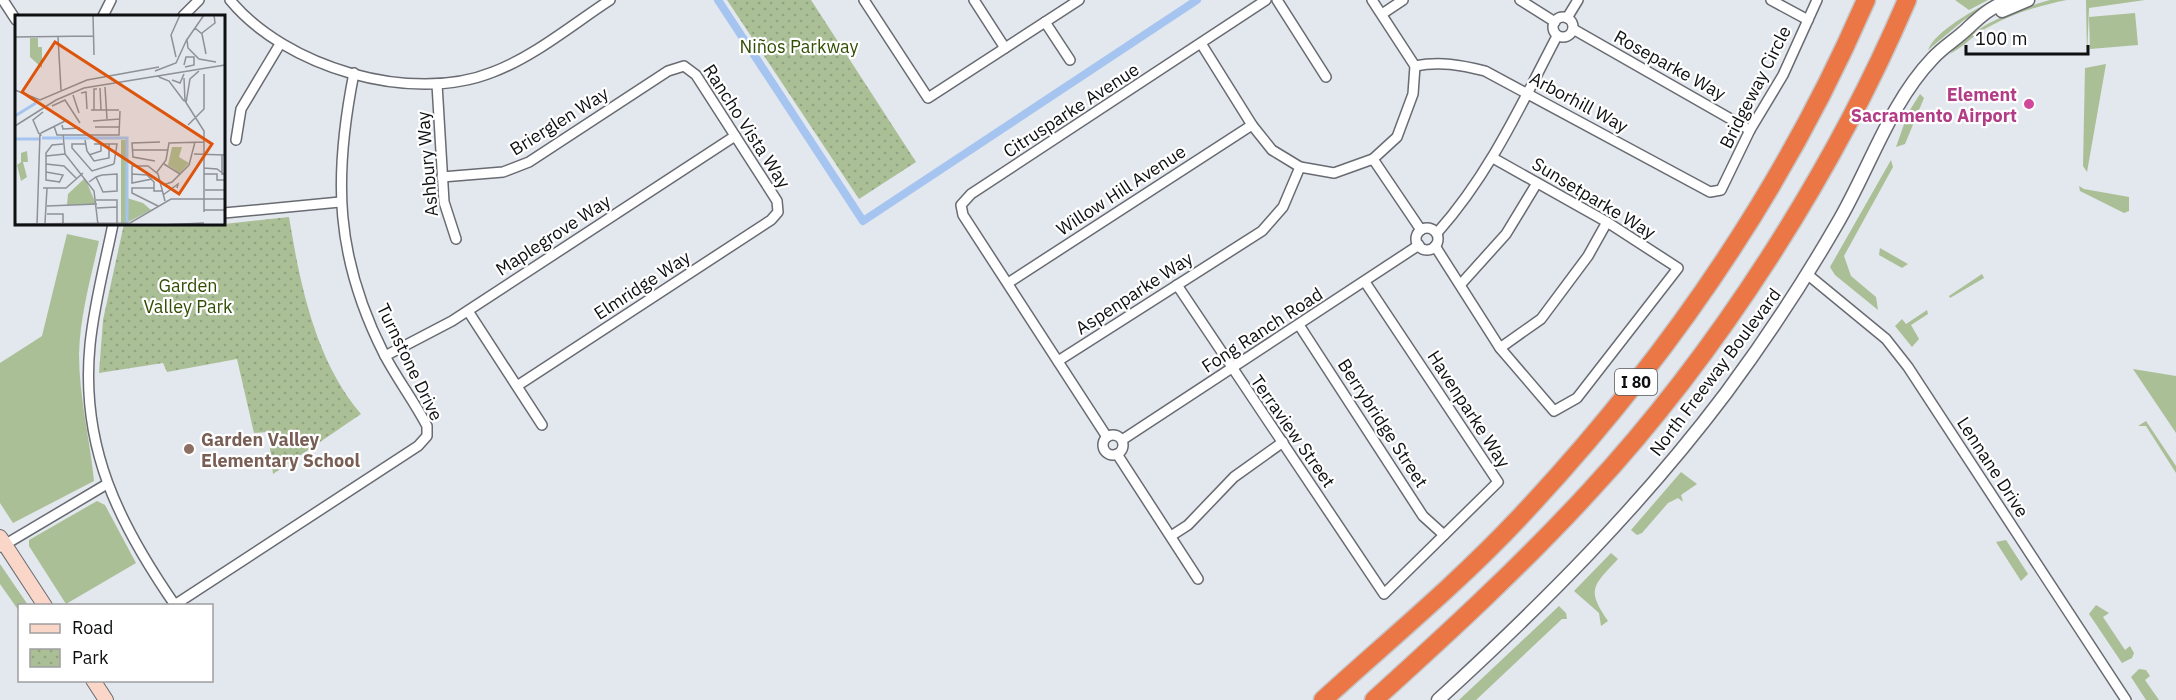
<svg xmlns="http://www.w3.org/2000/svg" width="2176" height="700" viewBox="0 0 2176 700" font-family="'IBM Plex Sans',sans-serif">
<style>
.grass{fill:#aabf96}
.park{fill:url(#park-dots)}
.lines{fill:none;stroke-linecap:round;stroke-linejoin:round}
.canal{stroke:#a5c5f0;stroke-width:8}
.minor-casing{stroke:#696b72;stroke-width:12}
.tertiary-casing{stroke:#696b72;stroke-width:15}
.secondary-casing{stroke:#696b72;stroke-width:16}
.motorway-casing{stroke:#c5c5c6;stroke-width:21}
.minor{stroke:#fff;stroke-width:9}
.tertiary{stroke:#fff;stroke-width:12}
.secondary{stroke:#f9d6c8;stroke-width:14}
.motorway{stroke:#eb7747;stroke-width:18}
.hotel-dot{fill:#d1479c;stroke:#fff;stroke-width:2}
.education-dot{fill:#8d6e63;stroke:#fff;stroke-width:2}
.labels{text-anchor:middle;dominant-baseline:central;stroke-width:4.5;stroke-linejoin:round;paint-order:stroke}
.shield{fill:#fff;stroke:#565758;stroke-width:1.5}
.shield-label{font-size:16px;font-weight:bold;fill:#0e0f11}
.park-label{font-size:18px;fill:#314d03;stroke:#fff}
.street-label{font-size:18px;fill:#0e0f11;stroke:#fff}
.hotel-label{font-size:18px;font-weight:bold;fill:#b23c85;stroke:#fff;text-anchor:end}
.education-label{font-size:18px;font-weight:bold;fill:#785e54;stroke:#fff;text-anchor:start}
.inset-river{fill:none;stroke:#a5c5f0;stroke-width:3}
.inset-road{fill:none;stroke:#8e9196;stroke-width:1.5}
.view{fill:#dd550c;fill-opacity:0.15;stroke:#dd550c;stroke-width:3}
.inset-edge{fill:none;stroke:#0e0f11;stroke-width:3}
</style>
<defs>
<pattern id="park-dots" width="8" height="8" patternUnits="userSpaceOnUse" patternTransform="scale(1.5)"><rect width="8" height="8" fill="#aabf96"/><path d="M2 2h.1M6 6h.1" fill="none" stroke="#91a380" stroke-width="1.8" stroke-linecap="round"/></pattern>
</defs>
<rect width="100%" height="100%" fill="#e3e7ee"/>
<g class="grass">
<polygon points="1955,0 1988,0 1969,10"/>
<path d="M 1993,0 L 1999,0 L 1964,20 L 1928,50 C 1935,31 1976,9 1993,0 Z"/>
<path d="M 2050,0 L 2067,0 C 2036,6 2008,15 1980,32 C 1970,39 1961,48 1950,54 C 1974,25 2015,10 2050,0 Z"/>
<polygon points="2086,0 2145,0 2089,8 2087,57"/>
<polygon points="2135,13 2138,45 2090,49 2089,17"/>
<polygon points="2106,64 2087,172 2083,166 2085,68"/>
<polygon points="1920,94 1924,98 1905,144 1896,147 1908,113"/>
<polygon points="1891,160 1893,167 1844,256 1851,276 1876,297 1878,310 1835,275 1830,267"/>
<polygon points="2079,186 2084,189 2129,197 2129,211 2124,213 2080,191"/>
<path d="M 67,234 L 99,241 C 91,277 80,316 79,354 C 79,397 90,439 94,481 L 13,523 L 0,503 L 0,363 L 42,336 Z"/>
<polygon points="1880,248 1908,264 1902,268 1879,255"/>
<polygon points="1982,274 1984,278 1950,298 1949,296"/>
<polygon points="1927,310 1928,314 1911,325 1919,339 1912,347 1895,326 1902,319 1906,324"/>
<polygon points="2133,369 2176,376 2176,433"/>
<polygon points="2146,421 2176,466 2176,473 2146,426 2138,426"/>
<polygon points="1681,472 1697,484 1681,495 1683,502 1678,498 1668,503 1642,533 1637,535 1631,530"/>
<polygon points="97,501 105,505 136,563 66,604 29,546 29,540"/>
<polygon points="2006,540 2028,574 2017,585 2021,581 1996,542"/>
<path d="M 1611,553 L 1618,559 C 1593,586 1586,589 1608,621 L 1601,626 L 1599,613 L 1574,591 Z"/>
<polygon points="0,564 28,605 20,606 19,611 0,584"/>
<polygon points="2096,605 2109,613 2103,617 2125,650 2130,646 2134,653 2132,658 2122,663 2089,614"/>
<polygon points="1559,606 1566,613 1567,619 1562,619 1476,700 1459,700"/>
<polygon points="2139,669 2146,670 2150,676 2145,680 2159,700 2146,700 2131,677"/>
</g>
<g class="park">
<polygon points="727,0 811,0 916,162 859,199"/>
<path d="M 289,217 C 300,284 315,360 361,414 L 273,474 L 268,432 L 254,433 L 237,359 L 167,372 L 163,363 L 99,373 L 103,320 L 124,224 L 224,224 Z"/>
</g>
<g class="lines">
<polyline class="canal" points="718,0 863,221 1197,0"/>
<defs>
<g id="minor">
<polyline points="3,0 16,20"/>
<path d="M 230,0 C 285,67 411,105 493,72 C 535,56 573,24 610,0"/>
<polyline points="864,0 928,98 1079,0"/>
<polyline points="974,0 1005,48"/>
<polyline points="1277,0 1326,77"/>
<polyline points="1520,0 1555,22"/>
<polyline points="1771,0 1808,20"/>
<polyline points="1382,14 1403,0"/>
<polyline points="103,16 111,0"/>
<polyline points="183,16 199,0"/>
<circle cx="1563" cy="27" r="10"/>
<polyline points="1567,18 1578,0"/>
<polyline points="1045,22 1070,60"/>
<polyline points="1573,29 1750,130"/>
<polyline points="1202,45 1252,125 1272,150 1300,167 1334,173 1373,159 1397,137 1413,94 1415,66 1372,0"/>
<path d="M 1415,66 C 1440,61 1461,65 1485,71 L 1710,192 L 1721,190 L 1750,130 L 1783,75 L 1817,0"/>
<polyline points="437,84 444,202 456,239"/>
<polyline points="236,140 241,109 280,44"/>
<polyline points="1373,159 1421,230"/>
<polyline points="442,177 503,172 529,162 668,71 684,66 696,75 777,201 778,212 771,220 517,386"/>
<polyline points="224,213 340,202"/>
<path d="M 113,224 C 105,264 94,304 90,345 C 80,447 119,524 175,605"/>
<circle cx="1427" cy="239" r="11"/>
<path d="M 1437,233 C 1489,175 1521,105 1557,36"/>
<polyline points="1435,246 1500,348 1554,411 1577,398 1678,268 1607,222 1493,158"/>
<polyline points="1807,274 1886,339 1908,367 2126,700"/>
<polyline points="1008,283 1252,125"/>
<polyline points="1461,284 1506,234 1537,183"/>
<polyline points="1177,285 1384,594 1498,482 1365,282"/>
<polyline points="468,311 542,425"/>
<polyline points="1299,325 1423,516 1444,535"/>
<polyline points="1500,348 1541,319 1588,256 1607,222"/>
<polyline points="385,356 452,321 735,136"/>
<polyline points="1058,361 1262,231 1283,207 1300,167"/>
<circle cx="1113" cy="445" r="10"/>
<polyline points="1107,437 963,215 961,205 971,194 1266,0"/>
<polyline points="1122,440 1419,245"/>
<polyline points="1117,454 1198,579"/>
<polyline points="1171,536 1188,525 1234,477 1283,442"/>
<polyline points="1,547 107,484"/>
<path d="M 173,606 L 418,446 L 427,436 L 427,426 C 414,401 397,379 384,354 C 335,257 333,178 354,73"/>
</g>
<g id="tertiary">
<polyline points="2002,11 2028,0"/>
<path d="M 1438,700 C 1542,605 1641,506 1726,393 C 1766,339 1803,283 1837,224 C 1869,170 1889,104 1933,58 C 1944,46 1957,39 1968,28 C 1983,14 1989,9 2008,0"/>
</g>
<g id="secondary">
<polyline points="0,537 45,606"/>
<polyline points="93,680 106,700"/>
</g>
<g id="motorway">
<path d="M 1323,700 C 1389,640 1458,583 1519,518 C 1662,366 1783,192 1866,0"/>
<path d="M 1374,700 C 1448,633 1521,566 1589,492 C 1717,354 1833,173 1907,0"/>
</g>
</defs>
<use href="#minor" class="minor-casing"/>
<use href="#tertiary" class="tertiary-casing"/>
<use href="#secondary" class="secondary-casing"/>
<use href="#motorway" class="motorway-casing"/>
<use href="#minor" class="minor"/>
<use href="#tertiary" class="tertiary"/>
<use href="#secondary" class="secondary"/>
<use href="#motorway" class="motorway"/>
</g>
<circle class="hotel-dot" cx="2029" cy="104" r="6"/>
<circle class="education-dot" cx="189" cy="449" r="6"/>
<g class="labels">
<rect class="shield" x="1615" y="369" width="42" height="26" rx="4.5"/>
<g class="shield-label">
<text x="1636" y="382">I 80</text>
</g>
<g class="park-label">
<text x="799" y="46">Niños Parkway</text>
<text x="188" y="285">Garden<tspan x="188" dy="21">Valley Park</tspan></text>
</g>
<g class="street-label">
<text transform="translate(1670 65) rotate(29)">Roseparke Way</text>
<text transform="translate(1755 87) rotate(-63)">Bridgeway Circle</text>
<text transform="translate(1579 102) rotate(28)">Arborhill Way</text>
<text transform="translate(1071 110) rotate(-33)">Citrusparke Avenue</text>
<text transform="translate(559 121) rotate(-32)">Brierglen Way</text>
<text transform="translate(747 126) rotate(57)">Rancho Vista Way</text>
<text transform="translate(427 164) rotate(-95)">Ashbury Way</text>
<text transform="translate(1121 190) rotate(-33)">Willow Hill Avenue</text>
<text transform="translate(1594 198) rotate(31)">Sunsetparke Way</text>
<text transform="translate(553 235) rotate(-33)">Maplegrove Way</text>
<text transform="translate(642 285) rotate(-33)">Elmridge Way</text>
<text transform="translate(1134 293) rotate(-33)">Aspenparke Way</text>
<text transform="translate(1262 330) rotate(-33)">Fong Ranch Road</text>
<text transform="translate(410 362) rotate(64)">Turnstone Drive</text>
<text transform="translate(1715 372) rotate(-53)">North Freeway Boulevard</text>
<text transform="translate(1469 409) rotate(57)">Havenparke Way</text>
<text transform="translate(1383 423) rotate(57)">Berrybridge Street</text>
<text transform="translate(1293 431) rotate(55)">Terraview Street</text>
<text transform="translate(1993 467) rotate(57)">Lennane Drive</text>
</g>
<g class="hotel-label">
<text x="2017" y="94">Element<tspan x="2017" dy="21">Sacramento Airport</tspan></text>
</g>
<g class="education-label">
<text x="201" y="439">Garden Valley<tspan x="201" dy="21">Elementary School</tspan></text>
</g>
</g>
<g transform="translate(15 15)">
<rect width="210" height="210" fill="#e3e7ee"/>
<path d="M 15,23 L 23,23 L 23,32 L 27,32 L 27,53 L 15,42 ZM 12,136 L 13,147 L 8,147 L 12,162 L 6,166 L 2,150 L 6,147 L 6,138 ZM 112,183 L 128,188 L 136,195 L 113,207 Z" fill="#aabf96"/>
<path d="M 106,125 L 111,125 L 112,210 L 106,210 ZM 157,132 L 167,132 L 164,142 L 174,148 L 165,158 L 153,150 ZM 70,163 L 81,189 L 52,190 L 53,179 Z" fill="#aabf96"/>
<path class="inset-river" d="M 0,101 L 21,88M 27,123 L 47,123M 49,123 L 112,123 L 112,208M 0,124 L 25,124"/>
<path class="inset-road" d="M 78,0 L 79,40M 180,13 L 187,19 L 191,39M 187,18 L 200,8 L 199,0M 0,22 L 78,21M 43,22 L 46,75M 172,25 L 173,33 L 184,44 L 201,47M 171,26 L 189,0M 161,42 L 156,20 L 165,0M 169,50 L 171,42 L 179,42 L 179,50 L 170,52M 140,56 L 161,48 L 172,24M 144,62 L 154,66 L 169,86M 169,63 L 170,86 L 189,116 L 189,197M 157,65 L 165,68 L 169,59M 90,72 L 92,104M 85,73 L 86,95M 0,75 L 25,85 L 72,65 L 144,52M 66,78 L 71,77 L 72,94M 58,80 L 64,98M 171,88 L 175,64 L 184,56M 37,91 L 50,85 L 65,108M 76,95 L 104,95M 79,95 L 79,74 L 82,74M 78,106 L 105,104M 47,110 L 48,114 L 65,113M 173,110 L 189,94 L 189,59M 0,111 L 41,85 L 69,73 L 210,50M 39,111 L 42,120 L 104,120 L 105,96M 80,112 L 105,112M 26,118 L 52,105M 24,119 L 18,105 L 28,97M 48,120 L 50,139 L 79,176 L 83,210M 70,125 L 72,136 L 79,146 L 94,143 L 94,129M 70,129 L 57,129 L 57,133 L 77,156 L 99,149M 79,129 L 102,129 L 99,149M 117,135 L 153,135M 179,139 L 210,140M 74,140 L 86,136 L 86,129M 31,141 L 50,139M 140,146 L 118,142 L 117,128 L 145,127M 31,149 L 49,151 L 62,164M 149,149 L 165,159M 189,153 L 202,154 L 210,160M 31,157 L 48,160 L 44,168M 142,157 L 151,145 L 154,128 L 189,127M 117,159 L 132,160 L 139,167 L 139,176 L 148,176M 189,159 L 202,159 L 202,165 L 210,165M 207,160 L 207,140M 137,164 L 117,168 L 117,151 L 133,151 L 143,159 L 150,186M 45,167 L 31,165 L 31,138 L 37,130 L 48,129M 74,167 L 81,162 L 87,160 L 102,159 L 102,176 L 88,177 L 81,162M 148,170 L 157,167 L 174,150 L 180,127M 28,173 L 51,173 L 68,158M 139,173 L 117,173 L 117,178 L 143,191M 190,175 L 210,175M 148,180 L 163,169 L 162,173M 81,185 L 102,185 L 102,208M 32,191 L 82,189M 82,193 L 102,192M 189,195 L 210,195M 32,199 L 48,199 L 48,209M 30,208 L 32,173M 0,209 L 115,208 L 156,184 L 210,184M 22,210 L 25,118 L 26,121M 147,210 L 189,208"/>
<path class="view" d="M 40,27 L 197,129 L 164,179 L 7,77 Z"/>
<rect width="210" height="210" class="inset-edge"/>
</g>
<rect x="18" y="604" width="195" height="78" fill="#ffffff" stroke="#9f9fa0" stroke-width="1.5"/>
<rect x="30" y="624" width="30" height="9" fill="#f9d6c8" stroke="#9f9fa0" stroke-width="1.5"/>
<text x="72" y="634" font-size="18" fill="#0e0f11">Road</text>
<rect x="30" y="649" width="30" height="18" fill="url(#park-dots)" stroke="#9f9fa0" stroke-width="1.5"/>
<text x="72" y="664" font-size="18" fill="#0e0f11">Park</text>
<path d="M1966 45v9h122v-9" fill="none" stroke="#0e0f11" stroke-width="3"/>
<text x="1975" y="45" font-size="18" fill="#0e0f11" stroke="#ffffff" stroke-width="4.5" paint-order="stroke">100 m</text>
</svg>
